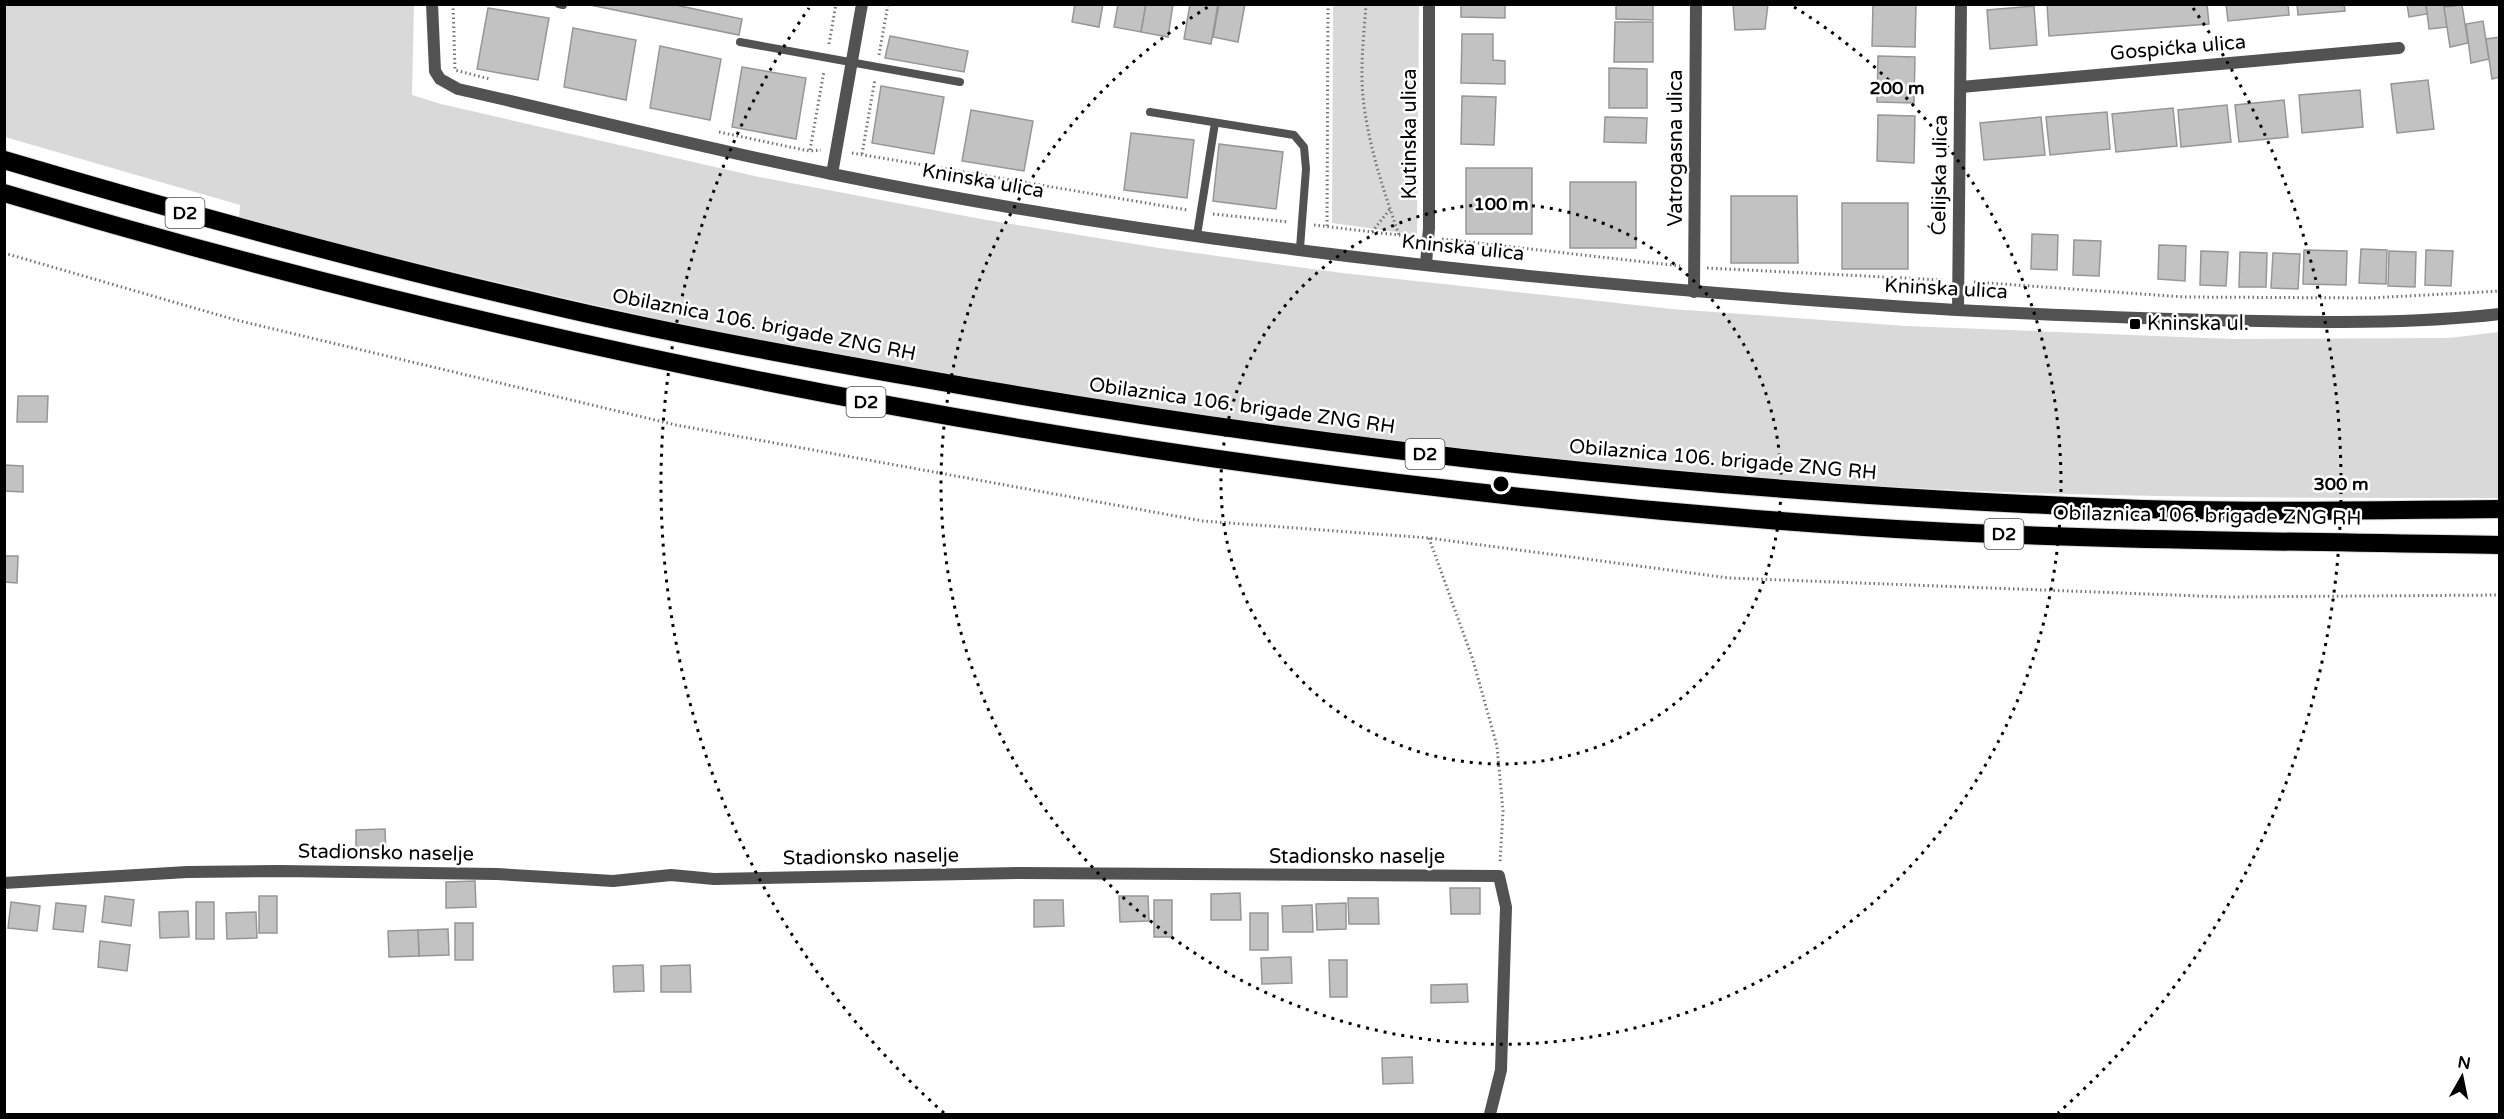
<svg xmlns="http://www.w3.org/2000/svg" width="2504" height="1119" viewBox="0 0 2504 1119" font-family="'Varela Round',sans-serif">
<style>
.green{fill:#d9d9d9}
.building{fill:#c2c2c2;stroke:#969696;stroke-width:1.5}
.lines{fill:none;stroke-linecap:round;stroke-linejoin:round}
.highway-casing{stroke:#dbdbdb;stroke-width:20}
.path{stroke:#747474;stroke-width:3;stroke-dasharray:1.5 3;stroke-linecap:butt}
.lane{stroke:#525252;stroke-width:8}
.street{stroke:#525252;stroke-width:12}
.highway{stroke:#000;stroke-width:18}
.ring{fill:none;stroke:#000;stroke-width:3;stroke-dasharray:3 6}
.poi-dot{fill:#000;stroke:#fff;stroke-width:2}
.labels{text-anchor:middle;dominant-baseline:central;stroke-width:5;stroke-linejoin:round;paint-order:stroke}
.shield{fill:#fff;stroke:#4c4c4c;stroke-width:1.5}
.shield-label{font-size:18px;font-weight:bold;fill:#000}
.street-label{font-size:20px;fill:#000;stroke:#fff}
.poi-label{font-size:20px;fill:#000;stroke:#fff;text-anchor:start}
.centre{fill:#000;stroke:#fff;stroke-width:3}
.ring-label{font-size:18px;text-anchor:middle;font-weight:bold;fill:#000;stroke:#fff;stroke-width:5;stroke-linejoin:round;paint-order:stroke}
</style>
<rect width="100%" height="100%" fill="#fff"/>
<g class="green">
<path d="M 4,5 L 414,5 L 412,95 L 441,104 L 759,177 L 981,219 L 1159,248 L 1342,273 L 1672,309 L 1906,326 L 2232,339 L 2449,338 L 2499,332 L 2499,498 C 2343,498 2186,498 2029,493 C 1739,483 1447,454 1161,410 C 1010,387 858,361 708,330 C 551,296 395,258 239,220 L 240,205 L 5,137 Z"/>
<polygon points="1333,5 1419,5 1417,235 1332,223"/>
</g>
<g class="building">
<polygon points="585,4 671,4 742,19 739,35"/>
<polygon points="1075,4 1103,4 1099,27 1072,22"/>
<polygon points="1118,4 1146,4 1141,32 1114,27"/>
<polygon points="1146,4 1173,4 1168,37 1141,32"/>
<polygon points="1190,4 1218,4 1211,44 1184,39"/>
<polygon points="1219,4 1245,4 1238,42 1213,37"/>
<polygon points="1461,4 1505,4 1505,18 1461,17"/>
<polygon points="1616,4 1653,4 1653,20 1616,19"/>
<polygon points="1733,4 1768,4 1765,29 1735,30"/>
<polygon points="1873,4 1916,4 1915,47 1872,46"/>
<polygon points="2047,4 2207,4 2209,24 2049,36"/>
<polygon points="2226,4 2288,4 2289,15 2228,21"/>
<polygon points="2297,4 2344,4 2345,11 2298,15"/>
<polygon points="2407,4 2426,4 2427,14 2409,17"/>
<polygon points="2426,4 2444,4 2447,27 2429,29"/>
<polygon points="2462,5 2468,43 2450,47 2444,7"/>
<polygon points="2034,6 2037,45 1990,49 1987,10"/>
<polygon points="488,8 549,18 538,80 477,69"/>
<polygon points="2483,21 2489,59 2471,63 2466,24"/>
<polygon points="1615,22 1653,22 1653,62 1614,62"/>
<polygon points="573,28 636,40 626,100 564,87"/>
<polygon points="1462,34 1493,34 1493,60 1505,61 1505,84 1461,83"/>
<polygon points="890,36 968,51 964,72 885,58"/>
<polygon points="2500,37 2500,77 2492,79 2486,39"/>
<polygon points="660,46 721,59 710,120 650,108"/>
<polygon points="1878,56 1915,57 1914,103 1877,102"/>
<polygon points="742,67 806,78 796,139 732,127"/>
<polygon points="1609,68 1647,69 1647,108 1609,108"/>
<polygon points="2428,80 2434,129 2397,133 2391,84"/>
<polygon points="881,86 944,97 934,154 872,143"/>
<polygon points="2360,90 2363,127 2302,133 2299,95"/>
<polygon points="1462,96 1496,97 1494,145 1461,144"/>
<polygon points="2284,100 2288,137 2239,142 2235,105"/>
<polygon points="2227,105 2231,142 2181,147 2178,110"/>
<polygon points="2173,108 2177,146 2116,152 2112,114"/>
<polygon points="971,110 1033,121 1024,171 962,161"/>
<polygon points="2107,112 2110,149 2050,155 2046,117"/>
<polygon points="1878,115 1915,116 1914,163 1877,161"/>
<polygon points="1605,117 1647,118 1646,143 1604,142"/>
<polygon points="2041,117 2045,155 1984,160 1980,123"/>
<polygon points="1131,133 1194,140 1187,198 1124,190"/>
<polygon points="1219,144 1283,152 1276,209 1213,201"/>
<rect x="1466" y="168" width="66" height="66"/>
<rect x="1570" y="182" width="66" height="66"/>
<polygon points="1731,196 1797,196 1798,263 1731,263"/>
<rect x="1842" y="203" width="66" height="66"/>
<polygon points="2032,234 2058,235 2057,270 2031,269"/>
<polygon points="2074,240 2101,241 2099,276 2073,275"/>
<polygon points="2159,245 2186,246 2185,281 2158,279"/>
<polygon points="2361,249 2387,250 2386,284 2359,283"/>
<polygon points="2304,250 2347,251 2346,285 2303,284"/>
<polygon points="2426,250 2453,251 2451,286 2425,285"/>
<polygon points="2201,251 2228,252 2226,286 2200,285"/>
<polygon points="2389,251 2416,252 2415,287 2388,286"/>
<polygon points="2240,252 2267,253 2266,287 2239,287"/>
<polygon points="2273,253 2300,254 2298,289 2271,288"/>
<polygon points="18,396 48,396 47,422 17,422"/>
<polygon points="4,465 23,466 23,492 4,491"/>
<polygon points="4,556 18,556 17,583 4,582"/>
<polygon points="385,829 386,856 356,856 356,830"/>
<polygon points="475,881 476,907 446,908 446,882"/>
<polygon points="1450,888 1480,888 1480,914 1451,914"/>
<polygon points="1240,893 1241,920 1211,920 1211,894"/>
<polygon points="105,896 134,900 131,926 102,922"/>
<rect x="259" y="896" width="18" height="37"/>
<polygon points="1119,896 1148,896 1149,921 1120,922"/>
<polygon points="1348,898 1378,898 1379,924 1349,924"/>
<polygon points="1034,900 1063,900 1064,926 1034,927"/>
<rect x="1154" y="900" width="18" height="37"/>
<polygon points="11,902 40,906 37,931 8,928"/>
<rect x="196" y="902" width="18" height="37"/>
<polygon points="56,903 86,906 83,932 53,929"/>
<polygon points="1346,903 1346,929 1317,930 1316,904"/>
<polygon points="1312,905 1313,932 1283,932 1282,906"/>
<polygon points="188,911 189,937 160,938 159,912"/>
<polygon points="256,912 257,938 227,939 226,913"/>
<rect x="1250" y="913" width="18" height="37"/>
<rect x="455" y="923" width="18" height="37"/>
<polygon points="448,929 449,955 419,956 418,930"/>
<polygon points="418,930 419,956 389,957 388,931"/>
<polygon points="100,941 130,945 127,971 98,967"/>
<polygon points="1291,957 1292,983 1262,984 1261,958"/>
<polygon points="1329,960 1347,960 1347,997 1330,997"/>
<polygon points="643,965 644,991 614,992 613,966"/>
<polygon points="690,965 691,992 661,992 661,966"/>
<polygon points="1467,984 1468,1002 1431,1003 1431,985"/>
<polygon points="1412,1057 1413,1083 1383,1084 1382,1058"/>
</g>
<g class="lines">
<defs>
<g id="highway">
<path d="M 4,160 C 183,213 363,262 545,304 C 668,333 794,356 919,378 C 1315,449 1716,493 2118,508 C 2245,513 2373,510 2500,509"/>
<path d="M 4,193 C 611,374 1233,484 1864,527 C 2076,541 2288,541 2500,545"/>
</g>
</defs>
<use href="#highway" class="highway-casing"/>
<g class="path">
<polyline points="453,4 455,70 490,79"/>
<path d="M 1366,4 C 1364,35 1360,66 1363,97 C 1368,144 1383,189 1399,235"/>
<polyline points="829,44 836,4"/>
<polyline points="879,55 888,4"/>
<polyline points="719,132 809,151 821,150"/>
<polyline points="810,150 824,71"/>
<polyline points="852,153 1188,210"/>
<polyline points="862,154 875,79"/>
<polyline points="1213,214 1289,222"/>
<polyline points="1314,225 1415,237"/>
<polyline points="1327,226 1328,4"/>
<polyline points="1372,232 1390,209"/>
<polyline points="1442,239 1680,266"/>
<polyline points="4,253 236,320 676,425 1203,521 1429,538 1729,578 2226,597 2500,595"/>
<polyline points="1707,268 1944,280"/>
<polyline points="1974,282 2184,297 2371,298 2500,291"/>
<polyline points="1429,538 1473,660 1497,746 1503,811 1500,863"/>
</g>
<g class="lane">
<polyline points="559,4 563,5"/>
<polyline points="740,42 960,82"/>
<polyline points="1150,112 1294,135 1304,147 1306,169 1300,248"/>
<polyline points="1197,235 1215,123"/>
</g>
<g class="street">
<path d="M 432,4 L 435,71 L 440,79 L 458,89 C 582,117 707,149 832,174 C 1176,244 1529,281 1879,305 C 1989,313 2099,317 2210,320 C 2306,322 2404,325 2500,314"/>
<polyline points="1961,87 2399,48"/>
<polyline points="832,174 862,4"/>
<polyline points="1426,264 1429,228 1429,4"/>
<polyline points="1694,292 1696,4"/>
<polyline points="1958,310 1961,4"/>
<polyline points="4,883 187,872 280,871 497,874 613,881 671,875 714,879 1019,873 1499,876 1506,907 1501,1070 1490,1114"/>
</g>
<use href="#highway" class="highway"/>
</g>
<g class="ring">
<circle cx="1501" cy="484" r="280"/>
<path d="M1794 7A560 560 0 1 1 1208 7"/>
<path d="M944 1113A840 840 0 0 1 809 8M2193 8A840 840 0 0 1 2058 1113"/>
</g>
<rect class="poi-dot" x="2129" y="318" width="12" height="12" rx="3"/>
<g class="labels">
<g class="shield">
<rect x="165.5" y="198" width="39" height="30" rx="4.5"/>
<rect x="846.5" y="387" width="39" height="30" rx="4.5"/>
<rect x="1405.5" y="439" width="39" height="30" rx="4.5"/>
<rect x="1984.5" y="519" width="39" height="30" rx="4.5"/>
</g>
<g class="shield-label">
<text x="185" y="213">D2</text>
<text x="866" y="402">D2</text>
<text x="1425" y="454">D2</text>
<text x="2004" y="534">D2</text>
</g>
<g class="street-label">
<text transform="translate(2178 48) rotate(-5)">Gospićka ulica</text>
<text transform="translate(1410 134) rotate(-90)">Kutinska ulica</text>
<text transform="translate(1676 148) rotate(-90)">Vatrogasna ulica</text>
<text transform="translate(1940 175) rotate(-89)">Ćelijska ulica</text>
<text transform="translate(983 181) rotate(10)">Kninska ulica</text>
<text transform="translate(1463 248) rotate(6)">Kninska ulica</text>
<text transform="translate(1946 289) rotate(3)">Kninska ulica</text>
<text transform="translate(764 325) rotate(11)">Obilaznica 106. brigade ZNG RH</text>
<text transform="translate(1242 406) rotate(8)">Obilaznica 106. brigade ZNG RH</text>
<text transform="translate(1723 460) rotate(5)">Obilaznica 106. brigade ZNG RH</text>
<text transform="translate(2207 516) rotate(1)">Obilaznica 106. brigade ZNG RH</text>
<text transform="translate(386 853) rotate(1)">Stadionsko naselje</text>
<text transform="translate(871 857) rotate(-1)">Stadionsko naselje</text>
<text x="1357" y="857">Stadionsko naselje</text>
</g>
<g class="poi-label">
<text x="2147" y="324">Kninska ul.</text>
</g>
</g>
<circle cx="1501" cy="484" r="9" class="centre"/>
<g class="ring-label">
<text x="1897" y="94">200 m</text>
<text x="1501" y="210">100 m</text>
<text x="2341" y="490">300 m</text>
</g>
<rect width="2504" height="1119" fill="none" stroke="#000000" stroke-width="12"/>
<g transform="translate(2462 1077) rotate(9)" stroke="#ffffff" stroke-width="4.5" paint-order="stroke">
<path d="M0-4.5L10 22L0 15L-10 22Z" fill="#000000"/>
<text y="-9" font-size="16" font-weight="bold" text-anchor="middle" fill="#000000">N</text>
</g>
</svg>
